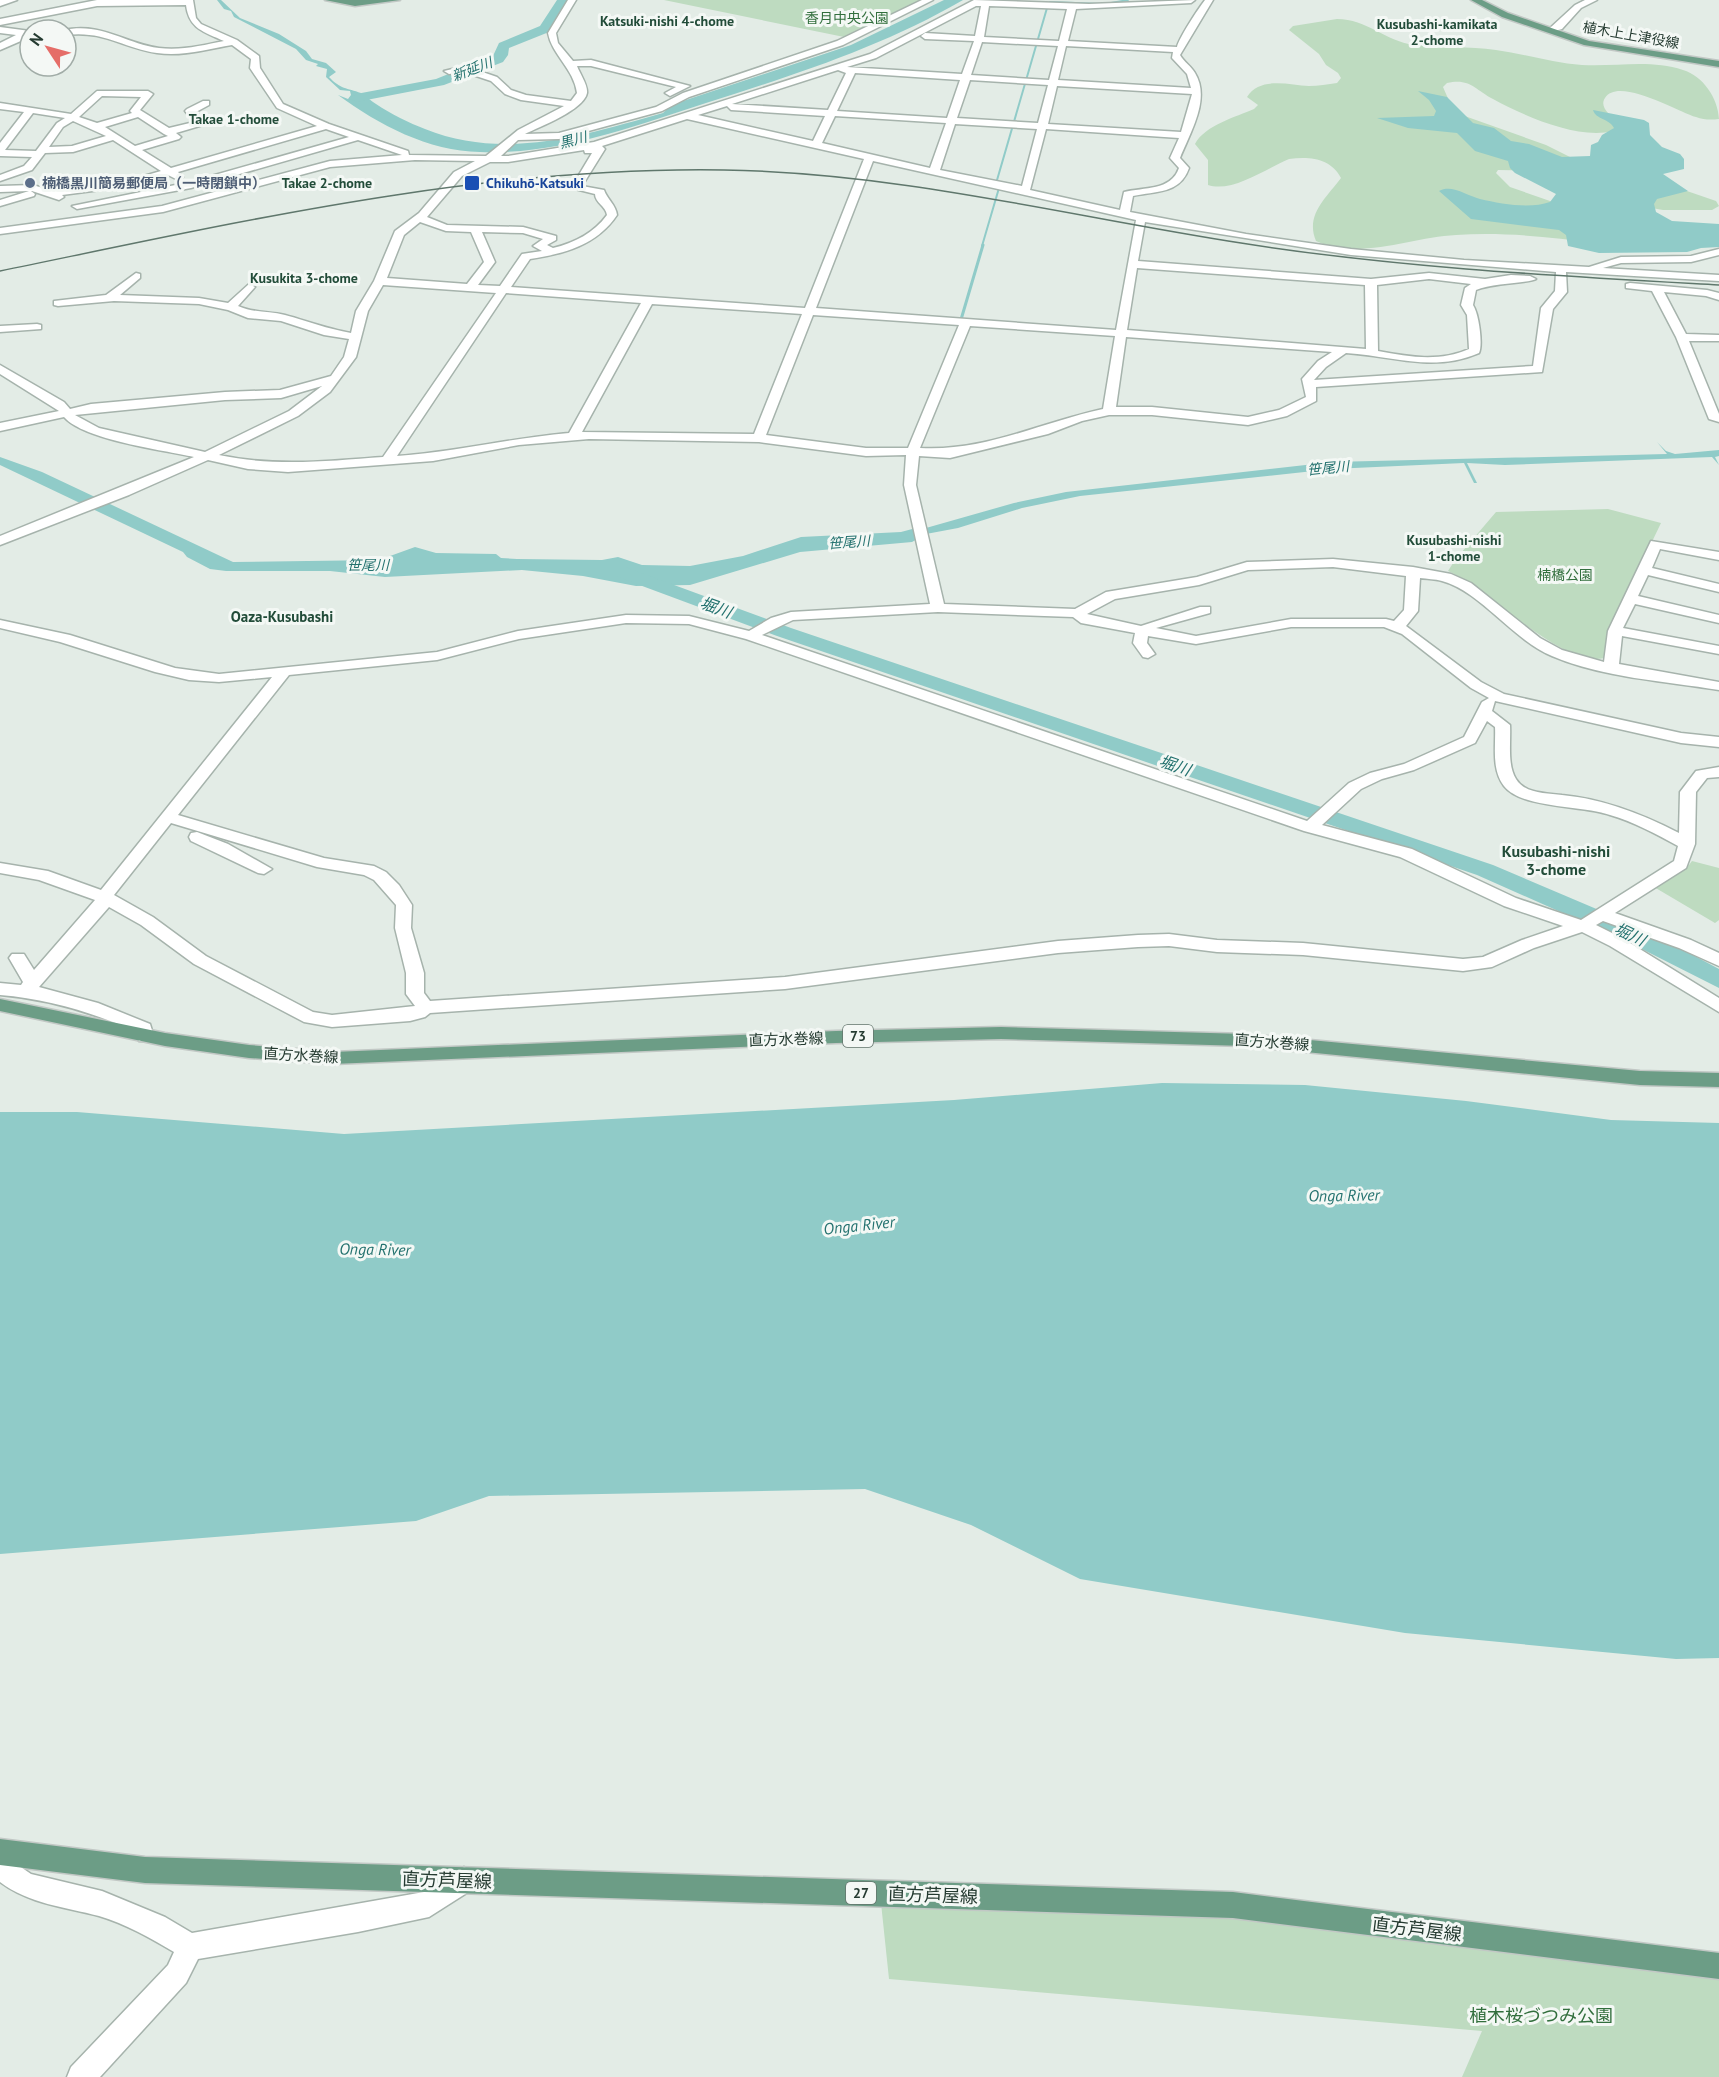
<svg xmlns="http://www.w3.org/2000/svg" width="1719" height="2077" viewBox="0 0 1719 2077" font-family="'PT Sans','Noto Sans JP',sans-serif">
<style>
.green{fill:#bedbc0}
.water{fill:#90cbc8}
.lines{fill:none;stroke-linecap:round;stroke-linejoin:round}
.stream-far1{stroke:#90cbc8;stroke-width:2}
.stream{stroke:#90cbc8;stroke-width:3}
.river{fill:#90cbc8;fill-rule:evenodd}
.minor-casing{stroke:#a6b3ac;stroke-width:3}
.major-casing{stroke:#c2c8c5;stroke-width:3}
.minor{fill:#fff;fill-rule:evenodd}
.major{fill:#6c9d86;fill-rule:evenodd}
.tram{stroke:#5f776c;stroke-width:1.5}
.service-dot{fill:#5c6f8a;stroke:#f4f8f5;stroke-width:2}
.transit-dot{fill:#1a4fb4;stroke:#f4f8f5;stroke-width:2}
.labels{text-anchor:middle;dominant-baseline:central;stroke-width:6;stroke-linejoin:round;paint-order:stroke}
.far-park-label{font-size:14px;fill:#326f3d;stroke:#f4f8f5}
.far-neighbourhood-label{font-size:14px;font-weight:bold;fill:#224c39;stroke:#f4f8f5}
.far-street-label{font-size:14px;fill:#253b31;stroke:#f4f8f5}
.far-water-label{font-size:14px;font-style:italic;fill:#24726f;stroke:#f4f8f5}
.far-service-label{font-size:14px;font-weight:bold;fill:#4e5e75;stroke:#f4f8f5;text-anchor:start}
.far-transit-label{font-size:14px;font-weight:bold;fill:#164399;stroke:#f4f8f5;text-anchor:start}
.shield{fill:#f4f8f5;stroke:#63746c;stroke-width:1.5}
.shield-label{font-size:14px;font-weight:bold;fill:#253b31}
.far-quarter-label{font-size:15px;font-weight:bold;fill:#224c39;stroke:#f4f8f5}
.street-label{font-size:15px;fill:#253b31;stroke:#f4f8f5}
.water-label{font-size:16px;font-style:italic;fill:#24726f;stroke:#f4f8f5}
.neighbourhood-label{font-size:16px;font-weight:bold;fill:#224c39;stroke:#f4f8f5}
.near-street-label{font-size:18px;fill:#253b31;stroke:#f4f8f5}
.near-park-label{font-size:18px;fill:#326f3d;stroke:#f4f8f5}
</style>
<rect width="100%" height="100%" fill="#e3ece6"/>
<g class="green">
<polygon points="664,0 925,0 849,38"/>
<path d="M 1337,19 C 1367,19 1385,41 1414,45 C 1441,48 1469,46 1496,50 C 1525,54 1553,63 1582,65 C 1616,67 1650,59 1683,70 C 1703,76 1718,98 1719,119 C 1711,120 1704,120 1696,117 C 1678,112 1618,76 1605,98 C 1599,107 1610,115 1616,121 L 1613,131 C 1578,140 1524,116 1493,99 C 1474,89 1470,78 1447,83 L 1443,87 L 1453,110 L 1459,114 L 1546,145 L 1600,172 L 1498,170 L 1496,173 L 1510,187 L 1576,210 L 1597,243 C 1550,237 1504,232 1456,235 C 1412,237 1358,261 1316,241 C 1305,215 1326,198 1341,178 C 1331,158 1309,156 1289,159 C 1265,169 1232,193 1208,185 L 1208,160 L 1195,144 C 1205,125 1236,117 1254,109 L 1258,105 L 1247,97 C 1260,76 1289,85 1309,86 C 1318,86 1328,84 1337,83 L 1341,78 L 1338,73 L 1326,65 L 1319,54 L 1289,30 L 1293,26 Z"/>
<polygon points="1684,190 1716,201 1719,206 1712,210 1663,210 1646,207 1634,194"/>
<path d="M 1608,509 L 1661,523 L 1610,629 L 1604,658 C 1562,668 1488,588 1448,571 L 1455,560 L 1496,512 Z"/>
<polygon points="1692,861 1719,868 1719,920 1715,923 1654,887 1689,865"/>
<polygon points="881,1903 1220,1916 1719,1977 1719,2077 1462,2077 1482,2031 889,1979"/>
</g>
<g class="water">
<path d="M 217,0 L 221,0 L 240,18 L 279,34 L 306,51 L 312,59 L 326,63 L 336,72 L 329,77 C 340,89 347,88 361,93 C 366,96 371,101 376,104 C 391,114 409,123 425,129 C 505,161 584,135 663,113 L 671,105 L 851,45 L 944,0 L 963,0 C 882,47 794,75 706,103 C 632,127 558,155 480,152 C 428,151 379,125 338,95 L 348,99 L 351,95 L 350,91 L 340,90 L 326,77 L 327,69 L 316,66 L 318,64 L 306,60 L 296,49 L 234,17 L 231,11 L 224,9 Z"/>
<path d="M 1418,91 L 1447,97 L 1473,123 L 1494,128 L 1511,141 L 1529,144 L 1562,157 L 1590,156 L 1591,145 L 1598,142 L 1602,135 L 1614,128 C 1609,118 1596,120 1593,110 L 1644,120 L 1649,123 L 1650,135 L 1662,147 L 1680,154 L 1684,159 L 1684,169 L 1663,174 L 1688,191 L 1657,199 L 1654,204 L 1656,212 L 1672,221 L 1719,224 L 1719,247 L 1701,248 L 1687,252 L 1599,253 L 1568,246 L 1566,235 L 1559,230 L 1471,219 L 1439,191 C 1452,184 1467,196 1480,199 C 1501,204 1530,209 1550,202 L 1556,194 L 1515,173 L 1510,168 L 1508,161 L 1475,151 L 1457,133 L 1408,128 L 1377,118 L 1434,116 L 1436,111 L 1429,100 Z"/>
<polygon points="1657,442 1666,451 1675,454 1719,450 1719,456 1715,457 1719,465 1712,457 1505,465 1467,463 1477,483 1474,483 1464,463 1332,469 1080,496 1022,508 958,528 926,534 912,542 800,552 690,585 636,586 583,576 522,570 385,577 330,571 226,571 210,569 187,557 183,552 0,465 0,457 42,472 233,562 379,560 415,547 436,553 496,554 501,558 517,559 602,560 618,557 642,565 690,566 743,556 801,537 901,532 916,528 926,528 1014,503 1066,492 1332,462 1667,454"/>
<polygon points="1162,1083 1305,1085 1466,1101 1611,1120 1719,1123 1719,1658 1676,1659 1405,1633 1080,1579 971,1525 865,1489 489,1496 416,1521 0,1554 0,1112 77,1112 344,1134 954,1100"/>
</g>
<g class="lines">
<g class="stream-far1">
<polyline points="1111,3 1128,0"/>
<polyline points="982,246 999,188 995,187 1047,8 1050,2 1102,4"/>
</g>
<polyline class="stream" points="960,323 983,245"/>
<g class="river">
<polygon points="557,0 569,0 549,32 509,48 508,55 503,62 444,85 356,102 349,98 356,94 436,79 493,56 499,43 540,26"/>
<polygon points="625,567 791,628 1493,865 1646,930 1719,969 1719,988 1628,942 1477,875 777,636 618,577 615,573"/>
</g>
<defs>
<g id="minor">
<polygon points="0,0 17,0 0,6"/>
<path d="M 97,0 L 193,0 L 196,18 L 201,24 L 237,40 L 259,56 L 260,68 L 283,104 L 329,124 L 408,151 L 409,155 L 486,156 L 518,130 L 564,106 L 521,100 L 505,94 L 491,81 L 464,72 L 449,74 L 444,71 L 465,66 L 497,77 L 511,90 L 526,95 L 571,101 L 577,93 C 574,69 552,55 548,33 L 568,0 L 576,0 L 556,33 L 558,43 L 573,61 L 591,60 L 690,86 L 670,96 L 665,93 L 676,87 L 591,66 L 577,66 C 580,74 588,85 587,93 C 584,110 539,127 525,134 L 559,133 L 656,107 L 683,93 L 837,41 L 922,0 L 933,0 L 843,45 L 689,97 L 662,111 L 559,139 L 518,140 L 501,156 L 508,156 L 594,142 L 870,54 L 974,0 L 1089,4 L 1195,0 L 1191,3 L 1076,9 L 1068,41 L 1177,47 C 1179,38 1198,9 1205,0 L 1213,0 L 1180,55 C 1184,62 1191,66 1195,73 C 1211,99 1190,133 1180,158 L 1189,168 C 1180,194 1156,191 1133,196 L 1130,212 L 1246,234 L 1351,249 L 1464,260 L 1589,267 L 1621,257 L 1691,256 L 1719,249 L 1719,255 L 1691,262 L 1621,263 L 1603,268 L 1719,275 L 1719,281 L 1566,272 L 1567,292 L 1553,309 L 1542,372 L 1316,387 L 1316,401 L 1287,416 L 1248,425 L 1152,415 L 1109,415 L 1082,421 L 1048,434 L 950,458 L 919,456 L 916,485 L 944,604 L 1075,609 L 1106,592 L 1197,577 L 1247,562 L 1333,559 L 1413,567 L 1451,574 L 1471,583 L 1540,638 L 1562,650 L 1604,662 L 1608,631 L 1651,541 L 1719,552 L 1719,560 L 1660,549 L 1652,568 L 1719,584 L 1719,592 L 1648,575 L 1638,596 L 1719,615 L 1719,623 L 1635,604 L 1623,628 L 1719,646 L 1719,654 L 1622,636 L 1619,664 L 1719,682 L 1719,690 C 1664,681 1604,678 1552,656 C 1513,640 1480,591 1442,581 C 1435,579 1427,579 1420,578 L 1418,611 L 1406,626 L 1481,682 L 1504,694 L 1681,733 L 1719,737 L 1719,747 L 1681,743 L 1495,701 L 1492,711 L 1510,725 C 1511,741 1507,765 1516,779 C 1525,794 1547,793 1562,795 C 1604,799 1642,814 1679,833 L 1680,792 L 1696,771 L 1719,767 L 1719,777 L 1707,778 L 1696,792 L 1695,844 L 1686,868 L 1615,913 L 1691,940 L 1719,953 L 1719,966 L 1679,948 L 1603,921 L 1596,925 L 1622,938 L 1719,998 L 1719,1012 L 1610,946 L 1582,932 L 1534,948 L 1492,967 L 1463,971 L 1303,955 L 1217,952 L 1169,946 L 1138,947 L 1058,953 L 785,989 L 430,1013 L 425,1017 L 410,1021 L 332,1027 L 304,1022 L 194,964 L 141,925 L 109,907 L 39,987 L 98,1003 L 150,1024 L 154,1037 L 151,1041 L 139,1041 L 135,1031 C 91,1012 48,999 0,995 L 0,983 L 21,985 L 23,982 L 9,958 L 12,954 L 24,954 L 34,970 L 95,900 L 39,880 L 0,873 L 0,863 L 48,871 L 101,890 L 272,677 L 219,682 L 189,680 L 155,672 L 60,642 L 0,628 L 0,620 L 70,635 L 175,668 L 219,674 L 437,652 L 518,631 L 626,615 L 689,616 L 749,631 L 771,618 L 791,612 L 930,604 L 904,485 L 906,455 L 866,456 L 759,442 L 589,439 L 519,445 L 433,461 L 288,472 L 248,469 L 208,460 L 129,495 L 0,545 L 0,536 L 194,457 C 163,450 84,440 64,417 L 0,431 L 0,423 L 59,411 L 0,374 L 0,365 L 64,402 L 70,409 L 91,404 L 225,392 L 280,390 L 331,376 L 344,357 L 349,339 L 324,335 L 281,321 L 248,318 L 228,310 L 199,304 L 114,301 L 58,306 L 54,305 L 54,301 L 106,295 L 136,273 L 140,274 L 140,278 L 120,295 L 199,298 L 228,303 L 249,284 L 255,287 L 238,306 C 254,313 269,311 285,315 C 307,321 328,329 351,333 L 356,311 L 374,281 L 395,231 L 419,213 L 454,172 L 475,161 L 415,160 L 330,167 L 163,212 L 0,234 L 0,228 L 162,206 L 330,161 L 402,155 L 358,140 L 191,188 L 77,209 L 72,206 L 190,182 L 349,137 L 326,129 L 178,172 L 183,177 L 178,180 L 168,175 L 131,186 L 62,195 L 64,197 L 59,200 L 32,191 L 31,191 L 35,194 L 34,196 L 0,206 L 0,200 L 29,191 L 0,192 L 0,186 L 33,185 L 49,190 L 130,180 L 161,171 L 113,140 L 73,152 L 45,153 L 32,170 L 0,181 L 0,175 L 24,166 L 32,157 L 0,156 L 0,143 L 24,112 L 0,109 L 0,103 L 71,114 L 97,91 L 148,91 L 153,94 L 140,110 L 169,128 L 194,122 L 185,111 L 187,109 L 203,101 L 209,101 L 209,105 L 196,112 L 205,123 L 203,125 L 176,133 L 181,137 L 179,139 L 142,150 L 171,168 L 317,126 L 277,108 L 250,68 L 251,59 L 232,45 C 208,49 182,57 157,53 C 123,48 103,30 66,35 L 66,30 L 63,30 C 103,22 123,43 159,48 C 181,51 203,45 224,41 C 204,32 189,29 186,5 L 97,6 L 0,25 L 0,19 ZM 976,6 L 981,6 L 975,36 L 925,33 L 921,36 L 925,39 L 974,41 L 962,74 L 847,67 L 876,58 ZM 989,6 L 1067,9 L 1059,41 L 984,37 ZM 982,42 L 1058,46 L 1049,80 L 971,75 ZM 1066,46 L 1173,52 L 1172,58 L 1187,74 L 1191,88 L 1058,80 ZM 838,70 L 846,73 L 828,110 L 732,104 ZM 855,73 L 960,80 L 947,118 L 837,111 ZM 970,80 L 1048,85 L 1038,123 L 957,118 ZM 1057,86 L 1192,94 L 1181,132 L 1048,124 ZM 102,96 L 141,97 L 130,111 L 132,113 L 97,123 L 79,117 ZM 727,106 L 731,110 L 825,116 L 813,141 L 698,115 ZM 33,113 L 65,118 L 57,123 L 36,151 L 5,150 ZM 835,116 L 946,123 L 930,168 L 822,143 ZM 138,117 L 164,134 L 168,136 L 135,146 L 105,127 ZM 687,119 L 864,159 L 805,308 L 511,287 L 530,259 C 564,254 597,245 617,215 C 616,205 607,199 604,190 L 582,186 L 605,149 L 602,146 ZM 73,121 L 106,136 L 72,146 L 49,147 L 63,127 ZM 955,124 L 1037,129 L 1022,186 L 940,170 ZM 1046,129 L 1179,138 L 1170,158 L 1179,168 C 1171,191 1144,187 1124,192 L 1120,210 L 1030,190 ZM 584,150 L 585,153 L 592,153 L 571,188 L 595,194 C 595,203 606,206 607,215 C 594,233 574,243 553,248 L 547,245 L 556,240 L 556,236 L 523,227 L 447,225 L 427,217 L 462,176 L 490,162 L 508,162 ZM 873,161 L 1136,220 L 1116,330 L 816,308 ZM 420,222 L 446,231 L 471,232 L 484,262 L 467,284 L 387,278 L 404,235 ZM 1145,222 L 1351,255 L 1556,272 L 1555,291 L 1541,308 L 1533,366 L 1314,380 L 1326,367 L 1346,353 C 1394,356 1432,373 1479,353 C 1483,345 1479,314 1473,305 L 1476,290 C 1492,283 1530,283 1536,279 L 1530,276 L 1511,275 L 1485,279 L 1429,273 L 1371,279 L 1138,261 ZM 482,232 L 523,233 L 543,239 L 533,246 L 542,251 L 522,254 L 500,286 L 478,285 L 495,262 ZM 1137,268 L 1365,285 L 1366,349 L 1127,330 ZM 1429,279 L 1471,284 L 1465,288 L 1461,305 L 1467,315 L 1469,349 C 1440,362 1409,357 1378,351 L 1377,285 ZM 383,285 L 496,293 L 383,457 C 327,461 275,467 219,455 L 298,416 L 330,392 L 356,357 L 368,311 ZM 506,293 L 641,303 L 569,433 C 511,438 455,452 397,456 ZM 652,304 L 802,314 L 754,434 L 582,432 ZM 813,315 L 959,325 L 908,448 L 866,448 L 766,435 ZM 970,326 L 1115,336 L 1103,409 C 1042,422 984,452 920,448 ZM 1126,337 L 1332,352 L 1318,361 L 1302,379 L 1306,397 L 1279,410 L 1248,417 L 1152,407 L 1116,407 ZM 322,386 L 289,411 L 205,452 L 99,428 L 75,415 L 225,400 L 281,398 ZM 1333,567 L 1406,576 L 1404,610 L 1394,621 L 1386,619 L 1291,619 L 1196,636 L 1156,628 L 1210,613 L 1210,607 L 1200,607 L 1141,626 L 1087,614 L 1115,599 L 1199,585 L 1248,570 ZM 938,612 L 1073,617 L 1081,623 L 1135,633 L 1133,643 L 1143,657 L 1148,658 L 1155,654 L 1147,643 L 1148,636 L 1196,644 L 1291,627 L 1384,627 L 1402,634 L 1471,688 L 1489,698 L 1482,702 L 1464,737 L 1404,764 L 1370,773 L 1349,783 L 1307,821 L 762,635 L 793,620 ZM 626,623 L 689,624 L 746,639 L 1304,831 L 1400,857 L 1504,906 L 1563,926 L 1522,940 L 1483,957 L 1463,959 L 1303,943 L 1217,940 L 1169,934 L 1138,935 L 1058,941 L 785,977 L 430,1001 L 424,993 L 424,973 L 411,928 L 412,905 L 399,885 L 386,872 L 374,866 L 324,858 L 178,815 L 289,675 L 437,660 L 519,639 ZM 1487,721 L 1495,727 C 1496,746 1491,769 1504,786 C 1522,809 1582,805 1610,815 C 1634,822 1656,834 1678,846 L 1674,861 L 1581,920 L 1516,898 L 1412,849 L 1322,825 L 1361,789 L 1382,779 L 1414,770 L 1475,743 ZM 171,823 L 317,867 L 364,875 L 374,880 L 396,905 L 395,928 L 406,973 L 406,994 L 415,1006 L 332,1015 L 313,1012 L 206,956 L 153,917 L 114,895 Z"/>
<polygon points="1585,0 1597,0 1581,8 1562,29 1550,32 1550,28 1575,5"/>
<polygon points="0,27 30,31 30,37 0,50 0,43 16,35 0,33"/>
<polygon points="1630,283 1707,290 1719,293 1719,300 1706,296 1664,292 1686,334 1719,335 1719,341 1689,341 1719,414 1719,422 1709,419 1676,337 1652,291 1626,288 1626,284"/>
<polygon points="37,324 41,325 41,329 0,332 0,326"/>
<polygon points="197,832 228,844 272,869 264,874 258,873 191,841 189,837 191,833"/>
<path d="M 0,1853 L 31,1874 L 102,1891 L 165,1917 L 192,1933 L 424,1892 L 464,1867 L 473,1871 L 477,1880 L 473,1889 L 429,1917 L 358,1932 L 198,1959 L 186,1983 L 100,2077 L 67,2077 L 71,2067 L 168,1965 L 174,1952 C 150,1938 126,1924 99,1916 C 65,1907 29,1904 0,1882 Z"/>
</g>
<g id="major">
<polygon points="325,0 400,0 355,6"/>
<polygon points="1471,0 1482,0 1508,13 1589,41 1719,61 1719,67 1584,45 1502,17"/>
<polygon points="0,999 165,1033 249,1045 333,1052 836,1031 1001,1027 1245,1034 1640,1071 1719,1073 1719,1087 1640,1085 1245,1046 1001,1039 836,1043 333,1064 249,1058 165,1046 0,1011"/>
<polygon points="0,1839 145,1857 1233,1892 1719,1953 1719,1979 1233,1918 145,1883 0,1865"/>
</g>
</defs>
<use href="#minor" class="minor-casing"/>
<use href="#major" class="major-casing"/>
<use href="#minor" class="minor"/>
<use href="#major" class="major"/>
<path class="tram" d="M 0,271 C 239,222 479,166 724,170 C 902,173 1067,216 1241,243 C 1399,268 1559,276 1719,285"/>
</g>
<circle class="service-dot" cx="30" cy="183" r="6"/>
<rect class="transit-dot" x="464" y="175" width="16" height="16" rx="3"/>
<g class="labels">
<g class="far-park-label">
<text x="847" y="18">香月中央公園</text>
<text x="1565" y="575">楠橋公園</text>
</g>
<g class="far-neighbourhood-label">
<text x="667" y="21">Katsuki-nishi 4-chome</text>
<text x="1437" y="24">Kusubashi-kamikata<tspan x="1437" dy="16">2-chome</tspan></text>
<text x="234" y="119">Takae 1-chome</text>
<text x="327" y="183">Takae 2-chome</text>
<text x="304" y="278">Kusukita 3-chome</text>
<text x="1454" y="540">Kusubashi-nishi<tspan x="1454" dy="16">1-chome</tspan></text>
</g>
<g class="far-street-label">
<text transform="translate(1631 35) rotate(10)">植木上上津役線</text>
</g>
<g class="far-water-label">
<text transform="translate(472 69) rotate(-21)">新延川</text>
<text transform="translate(573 140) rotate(-15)">黒川</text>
<text transform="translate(1328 468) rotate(-5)">笹尾川</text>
<text transform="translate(849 542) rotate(-4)">笹尾川</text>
<text x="368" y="565">笹尾川</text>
</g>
<g class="far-service-label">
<text x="42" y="183">楠橋黒川簡易郵便局（一時閉鎖中）</text>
</g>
<g class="far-transit-label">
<text x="486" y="183">Chikuhō-Katsuki</text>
</g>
<g class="shield">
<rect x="843" y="1025" width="30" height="22" rx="4.5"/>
<rect x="846" y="1882" width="30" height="22" rx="4.5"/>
</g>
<g class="shield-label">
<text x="858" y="1036">73</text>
<text x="861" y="1893">27</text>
</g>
<g class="far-quarter-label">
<text x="282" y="616">Oaza-Kusubashi</text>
</g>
<g class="street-label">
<text transform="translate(786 1039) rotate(-2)">直方水巻線</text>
<text transform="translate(1272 1042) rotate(4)">直方水巻線</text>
<text transform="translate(301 1055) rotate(3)">直方水巻線</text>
</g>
<g class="water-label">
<text transform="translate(716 607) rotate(20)">堀川</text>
<text transform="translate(1175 765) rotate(19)">堀川</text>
<text transform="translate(1630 934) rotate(25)">堀川</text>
<text transform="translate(1344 1195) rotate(-1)">Onga River</text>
<text transform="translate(859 1225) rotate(-6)">Onga River</text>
<text transform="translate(375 1249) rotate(1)">Onga River</text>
</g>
<g class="neighbourhood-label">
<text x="1556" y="851">Kusubashi-nishi<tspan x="1556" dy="18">3-chome</tspan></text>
</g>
<g class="near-street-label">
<text transform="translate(447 1880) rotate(2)">直方芦屋線</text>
<text transform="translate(933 1895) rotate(2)">直方芦屋線</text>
<text transform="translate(1417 1929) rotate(7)">直方芦屋線</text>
</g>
<g class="near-park-label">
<text x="1541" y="2015">植木桜づつみ公園</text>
</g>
</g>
<g transform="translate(48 48) rotate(306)"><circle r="28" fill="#f4f8f5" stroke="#a1aca7" stroke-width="1.5"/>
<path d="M0-4.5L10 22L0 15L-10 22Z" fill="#e56d68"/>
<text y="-9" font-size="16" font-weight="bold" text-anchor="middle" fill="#253b31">N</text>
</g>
</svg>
